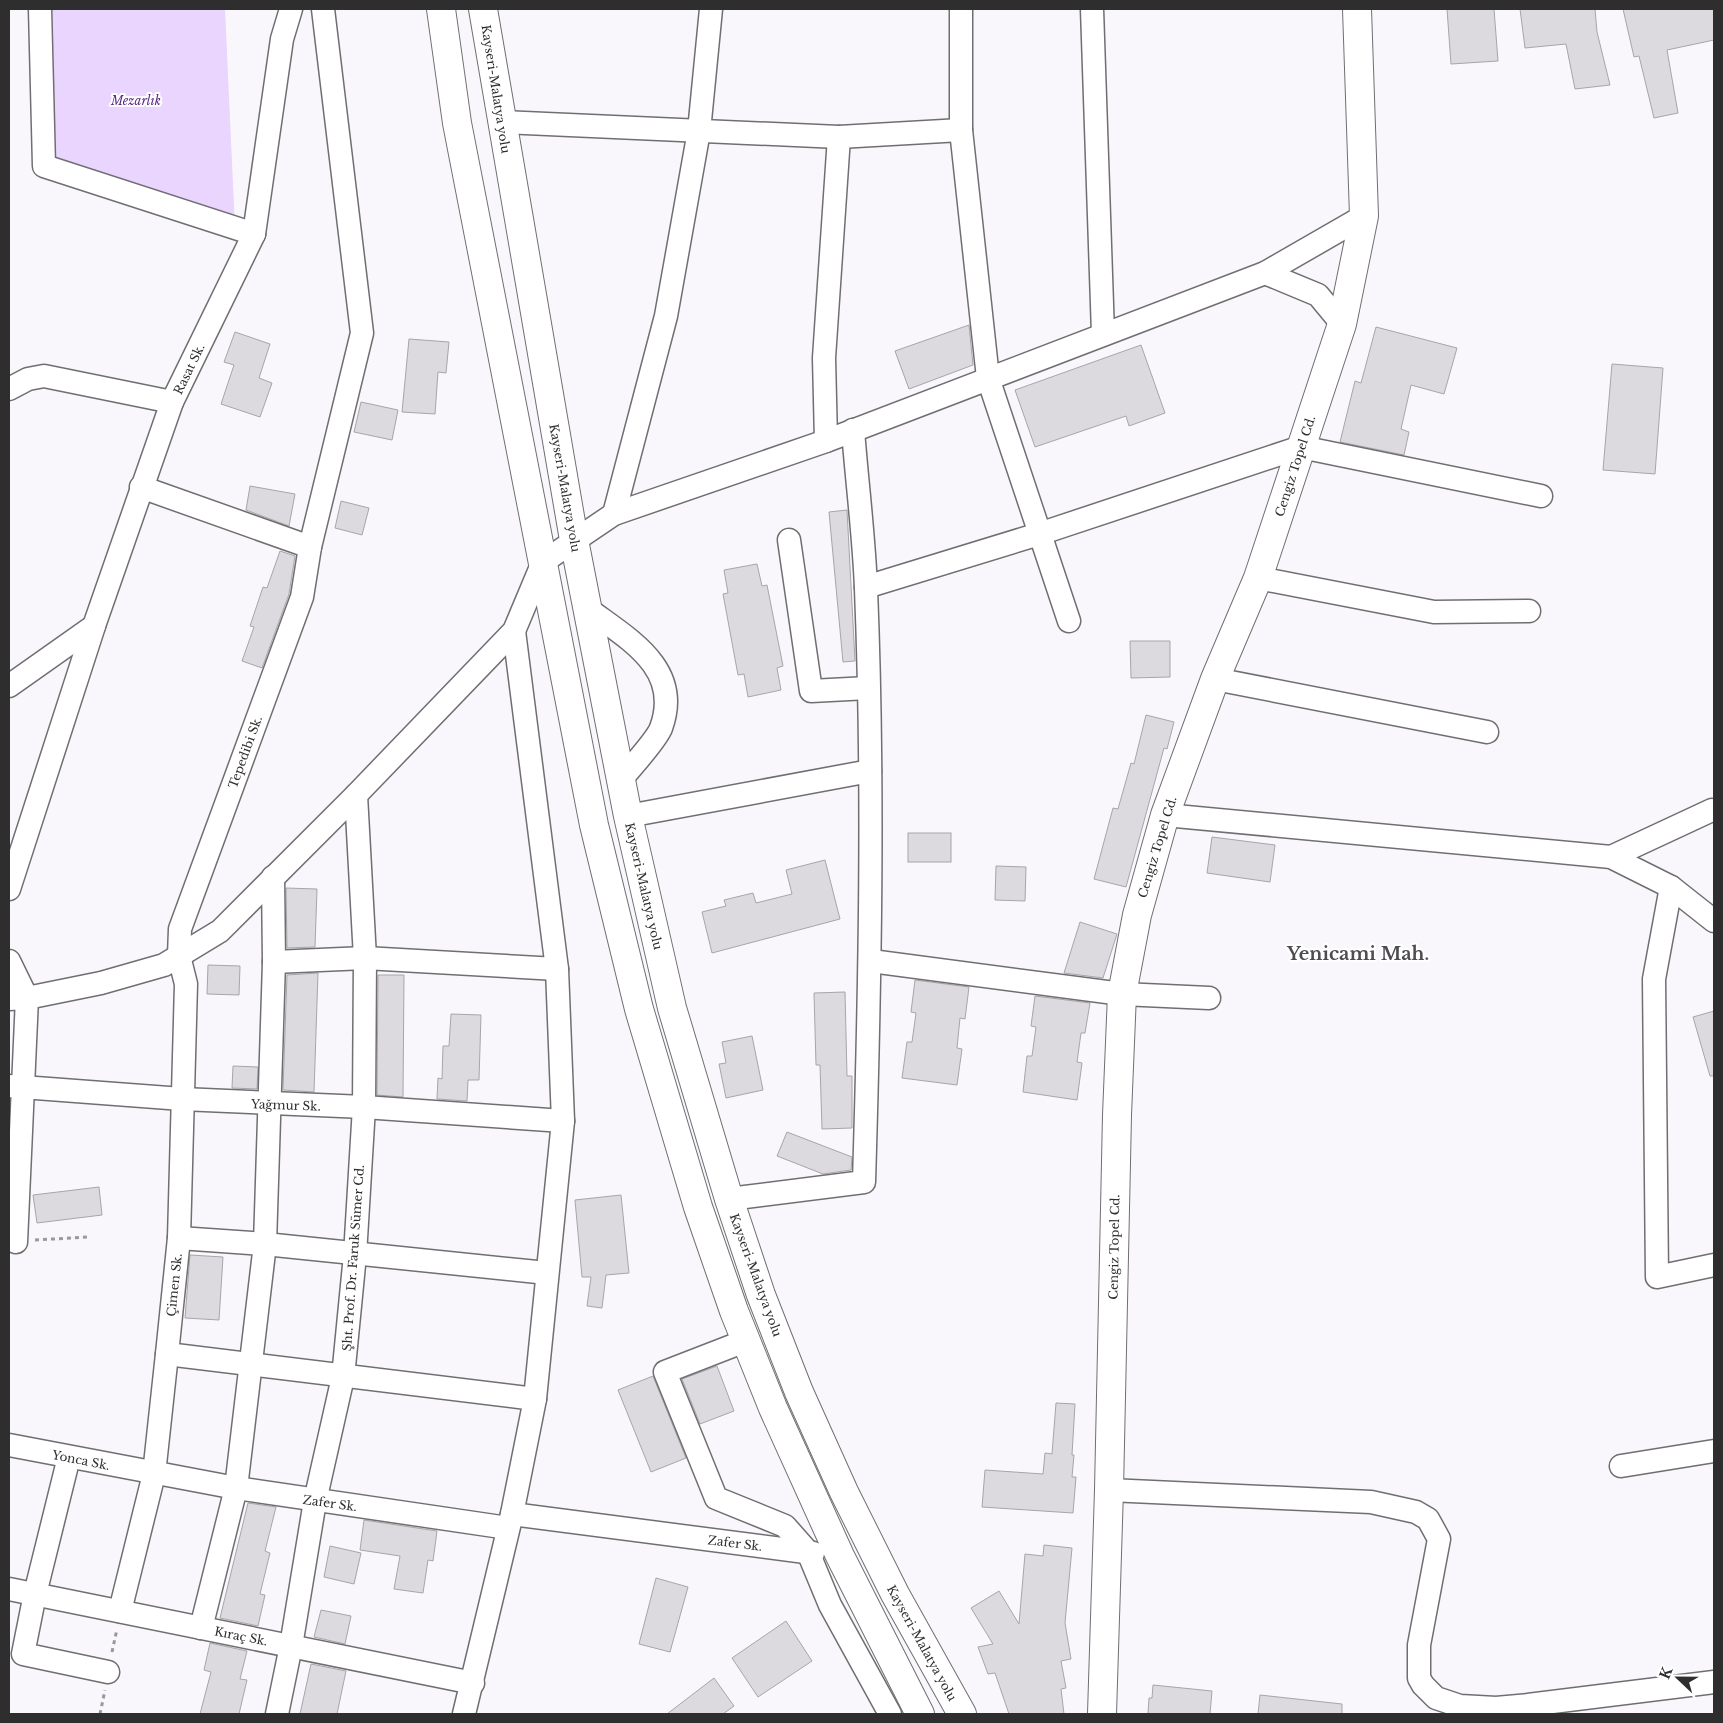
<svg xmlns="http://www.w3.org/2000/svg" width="1723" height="1723" viewBox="0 0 1723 1723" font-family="'Libre Baskerville',serif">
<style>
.green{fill:#e9d5fe}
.building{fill:#dcdade;stroke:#a7a5a9}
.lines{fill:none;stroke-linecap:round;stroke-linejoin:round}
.minor-casing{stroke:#706e72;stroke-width:25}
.major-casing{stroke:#706e72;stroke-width:30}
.highway-casing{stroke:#706e72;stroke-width:30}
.path{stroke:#99989a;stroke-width:3;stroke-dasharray:4 4;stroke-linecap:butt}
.minor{stroke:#fff;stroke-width:22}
.major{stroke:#fff;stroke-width:28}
.highway{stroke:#fff;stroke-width:28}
.labels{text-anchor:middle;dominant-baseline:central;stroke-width:4;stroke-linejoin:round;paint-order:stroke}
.street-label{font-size:12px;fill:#2f2e2f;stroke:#fff}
.park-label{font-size:12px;font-style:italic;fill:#5c2a81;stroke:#fff}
.district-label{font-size:18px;font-weight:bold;fill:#4e4c50;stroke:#fff}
</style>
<rect width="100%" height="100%" fill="#f9f7fb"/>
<polygon class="green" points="40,9 225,9 235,229 44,166"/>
<g class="building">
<polygon points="1447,9 1494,9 1498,61 1451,64"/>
<polygon points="1520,9 1595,9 1597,32 1610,85 1575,89 1566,44 1525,48"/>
<polygon points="1623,9 1714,9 1714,40 1667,50 1678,113 1654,118 1639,56 1634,57"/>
<polygon points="969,325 973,365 909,389 895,351"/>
<polygon points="1376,327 1457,348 1444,394 1411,385 1401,429 1409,432 1404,455 1340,442 1355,381 1361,383"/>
<polygon points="235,332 270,344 259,378 272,383 260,417 221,404 234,365 224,362"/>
<polygon points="409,339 449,342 446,373 438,372 435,414 402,412"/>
<polygon points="1141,345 1165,413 1129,426 1126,416 1035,447 1015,390"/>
<polygon points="1612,364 1663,368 1655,474 1603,470"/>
<polygon points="361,402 398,410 392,440 354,432"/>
<polygon points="250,486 295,494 289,526 246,510"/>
<polygon points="341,501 369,508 362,535 335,528"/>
<polygon points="847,510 855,661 843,662 829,512"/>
<polygon points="280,551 295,556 289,594 262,668 242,661 254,627 250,626 263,587 267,588"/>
<polygon points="757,564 762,586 767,585 783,666 777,668 781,690 748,697 744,674 738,675 723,594 728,593 724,570"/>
<polygon points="1130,641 1170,641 1170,677 1131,678"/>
<polygon points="1146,715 1174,722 1167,749 1164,748 1126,887 1094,879 1113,808 1118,809 1131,763 1134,764"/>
<rect x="908" y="833" width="43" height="29"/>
<polygon points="1212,837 1275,845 1270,882 1207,873"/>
<polygon points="825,860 840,919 712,953 702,912 726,906 724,900 753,893 756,903 792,894 786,870"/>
<polygon points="996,866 1026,867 1025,901 995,900"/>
<polygon points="286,888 317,889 315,947 287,948"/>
<polygon points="1080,922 1117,934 1103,978 1064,973"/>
<polygon points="208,965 240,966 239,995 207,994"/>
<polygon points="318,973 314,1092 283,1090 287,975"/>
<polygon points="378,975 404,975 403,1097 377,1095"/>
<polygon points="915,980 969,987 965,1019 960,1018 957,1048 962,1049 957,1085 902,1078 907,1042 912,1042 916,1013 911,1012"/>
<polygon points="845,992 847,1076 852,1076 852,1128 822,1129 820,1065 816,1065 814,993"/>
<polygon points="1035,996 1090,1003 1085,1033 1081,1033 1077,1062 1082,1063 1077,1100 1023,1092 1027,1056 1032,1056 1036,1027 1031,1026"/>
<polygon points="1714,1011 1714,1076 1710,1076 1693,1017"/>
<polygon points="451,1014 481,1015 479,1080 468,1080 467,1101 437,1099 438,1078 442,1079 443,1046 449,1046"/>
<polygon points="752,1036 763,1090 726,1098 719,1064 726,1063 722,1042"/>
<polygon points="233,1066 258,1067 257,1089 232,1088"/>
<polygon points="787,1132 852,1157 851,1170 823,1174 777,1156"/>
<polygon points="99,1187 102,1215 37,1223 33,1195"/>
<polygon points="621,1195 629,1273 606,1275 602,1308 587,1306 591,1277 582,1277 575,1200"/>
<polygon points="190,1255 223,1257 219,1320 185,1318"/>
<polygon points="717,1366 734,1411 700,1424 682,1379"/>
<polygon points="653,1376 686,1458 651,1472 618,1390"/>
<polygon points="1056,1403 1075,1404 1072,1455 1074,1455 1072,1477 1076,1477 1073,1513 982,1507 985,1470 1043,1474 1045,1453 1052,1454"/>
<polygon points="248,1503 276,1507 265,1551 270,1553 260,1594 265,1595 258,1626 220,1618"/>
<polygon points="364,1520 437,1531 433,1561 428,1560 423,1593 394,1589 400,1556 360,1550"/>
<polygon points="1044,1545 1072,1548 1065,1623 1071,1659 1061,1661 1066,1688 1061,1689 1064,1714 1009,1714 995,1673 988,1674 978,1647 993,1644 971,1608 999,1591 1019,1624 1025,1554 1043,1556"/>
<polygon points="330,1546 361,1553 354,1584 324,1577"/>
<polygon points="656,1578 688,1587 670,1652 639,1644"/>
<polygon points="321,1610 351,1616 345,1644 314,1637"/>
<polygon points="786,1621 812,1661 758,1697 732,1658"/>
<polygon points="210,1643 247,1651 240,1679 247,1680 239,1714 200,1714 211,1672 204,1670"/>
<polygon points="311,1664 346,1671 337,1714 300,1714"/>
<polygon points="714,1678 734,1706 723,1714 667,1714"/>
<polygon points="1153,1685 1212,1691 1210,1714 1150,1714 1148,1713 1149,1698 1152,1698"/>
<polygon points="1260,1695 1342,1704 1342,1714 1258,1714"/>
</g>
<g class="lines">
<defs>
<g id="minor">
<polyline points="40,9 44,166 254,234"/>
<polyline points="961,9 961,130 988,378 1069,621"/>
<polyline points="1092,9 1103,334"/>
<polyline points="501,122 839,137 961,130"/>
<polyline points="1265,273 1318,295 1342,324"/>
<polyline points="9,389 28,379 44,376 172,402"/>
<polyline points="826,441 824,358 839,137"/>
<polyline points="141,487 310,547"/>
<polyline points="614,514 666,316 699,131 711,9"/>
<polyline points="789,540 811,691 868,688"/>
<polyline points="1258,578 1434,612 1529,611"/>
<polyline points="866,587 1039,534 1301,447 1541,496"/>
<path d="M 588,609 C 628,639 683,668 661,728 C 656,741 630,768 621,780"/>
<polyline points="1215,679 1487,732"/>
<polyline points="9,686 94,626 172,402 254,234 282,39 291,9"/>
<polyline points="1165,815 1611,857 1671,887 1714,921"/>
<polyline points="628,816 870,771"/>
<polyline points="1611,857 1712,810"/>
<polyline points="1671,887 1654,979 1657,1277 1714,1265"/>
<polyline points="9,889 94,626"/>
<polyline points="9,961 27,998 16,1242"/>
<polyline points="871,961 1122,994 1209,998"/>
<polyline points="274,962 365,958 557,969"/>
<polyline points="9,999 27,998 101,983 164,965 220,931 356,795 514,631 543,562 614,514 826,441 1265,273 1364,216"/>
<polyline points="9,1086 182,1099 364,1107 563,1121"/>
<path d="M 729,1199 L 864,1182 C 870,984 874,786 866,589 C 864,536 857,483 853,430"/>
<polyline points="179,1238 265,1244 547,1273"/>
<polyline points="745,1341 665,1372 716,1498 785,1526 808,1552 830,1605 890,1714"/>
<polyline points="167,1354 535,1399"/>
<polyline points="9,1445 236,1488 508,1528"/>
<polyline points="69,1457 35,1594 23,1654 108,1672"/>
<polyline points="1621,1466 1714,1451"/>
<polyline points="1109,1490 1371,1502 1416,1512 1428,1519 1439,1539 1419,1645 1419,1678 1423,1685 1436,1698 1460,1706 1496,1708 1528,1705 1714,1682"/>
<polyline points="512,1514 813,1553"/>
<polyline points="9,1589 473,1683"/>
<polyline points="120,1611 154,1474 167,1354 179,1238 186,984 179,956 180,929 302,597 310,547 362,333 323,9"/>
<polyline points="201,1628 236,1488 265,1244 274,962 273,877"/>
<polyline points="277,1714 291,1646 315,1501 343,1377 355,1255 364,1107 365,958 356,795"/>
<polyline points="464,1714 512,1514 535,1399 563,1121 557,969 514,631"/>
</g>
<polyline id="major" points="1102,1714 1109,1490 1117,1115 1122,994 1137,915 1165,815 1215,679 1258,578 1342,324 1364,216 1357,9"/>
<g id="highway">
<polyline points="441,9 457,123 594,825 639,1009 698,1207 734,1311 773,1408 840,1556 920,1714"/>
<polyline points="483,9 574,540 628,816 672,1008 729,1199 761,1295 799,1392 844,1492 895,1594 962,1714"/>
</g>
</defs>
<use href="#minor" class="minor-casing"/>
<use href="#major" class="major-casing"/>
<use href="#highway" class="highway-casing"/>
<g class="path">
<polyline points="35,1240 89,1237"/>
<polyline points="112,1652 117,1629"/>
<polyline points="100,1714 105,1690"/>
</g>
<use href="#minor" class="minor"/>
<use href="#major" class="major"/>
<use href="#highway" class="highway"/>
</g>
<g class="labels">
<g class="street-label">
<text transform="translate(496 89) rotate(81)">Kayseri-Malatya yolu</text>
<text transform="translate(189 369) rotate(-64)">Rasat Sk.</text>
<text transform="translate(1295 466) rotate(-72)">Cengiz Topel Cd.</text>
<text transform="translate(565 488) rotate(80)">Kayseri-Malatya yolu</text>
<text transform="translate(245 752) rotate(-70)">Tepedibi Sk.</text>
<text transform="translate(1157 847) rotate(-73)">Cengiz Topel Cd.</text>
<text transform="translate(644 886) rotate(77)">Kayseri-Malatya yolu</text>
<text transform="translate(286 1105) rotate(2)">Yağmur Sk.</text>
<text transform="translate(1114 1247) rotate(-89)">Cengiz Topel Cd.</text>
<text transform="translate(353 1258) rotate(-86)">Şht. Prof. Dr. Faruk Sümer Cd.</text>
<text transform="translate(756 1275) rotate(70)">Kayseri-Malatya yolu</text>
<text transform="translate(174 1285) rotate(-84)">Çimen Sk.</text>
<text transform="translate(81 1460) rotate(11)">Yonca Sk.</text>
<text transform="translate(330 1503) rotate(8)">Zafer Sk.</text>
<text transform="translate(735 1543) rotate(7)">Zafer Sk.</text>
<text transform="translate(241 1636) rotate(11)">Kıraç Sk.</text>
<text transform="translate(922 1643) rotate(61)">Kayseri-Malatya yolu</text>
</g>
<g class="park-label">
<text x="136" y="100">Mezarlık</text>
</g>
<g class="district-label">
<text x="1358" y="954">Yenicami Mah.</text>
</g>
</g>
<rect width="1723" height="1723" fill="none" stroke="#2f2e2f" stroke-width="20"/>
<g transform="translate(1678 1678) rotate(292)" stroke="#ffffff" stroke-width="4" paint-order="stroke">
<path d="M0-4L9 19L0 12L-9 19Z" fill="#2f2e2f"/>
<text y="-8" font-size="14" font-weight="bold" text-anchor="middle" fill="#2f2e2f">K</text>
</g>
</svg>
